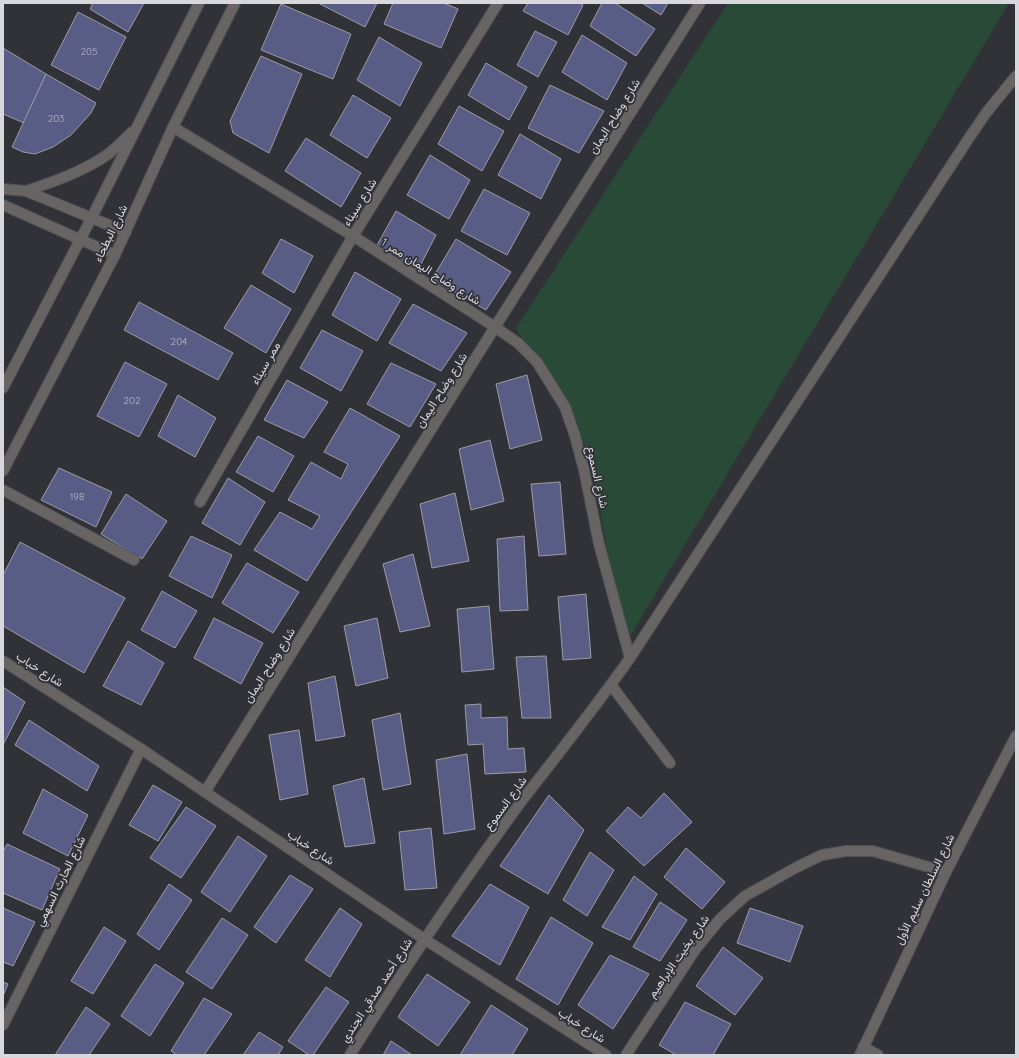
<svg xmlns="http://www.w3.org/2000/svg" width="1019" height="1058" viewBox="0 0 1019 1058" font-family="Quicksand,Vazirmatn,sans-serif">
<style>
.green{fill:#284a36}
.building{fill:#595c85;stroke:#9b9ca5}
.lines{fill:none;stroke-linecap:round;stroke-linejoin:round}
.minor-casing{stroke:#4f4f56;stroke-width:12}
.tertiary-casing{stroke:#4f4f56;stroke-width:12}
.minor{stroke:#686463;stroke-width:10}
.tertiary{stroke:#686463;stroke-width:10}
.labels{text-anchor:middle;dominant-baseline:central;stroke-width:3.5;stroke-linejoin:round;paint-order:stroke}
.number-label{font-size:10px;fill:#b8b9c6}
.street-label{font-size:12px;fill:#d8d8dc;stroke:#313138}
</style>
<rect width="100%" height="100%" fill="#313138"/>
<polygon class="green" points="728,3 1009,3 625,645 589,453 516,328"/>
<g class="building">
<polygon points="93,3 144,3 128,32 90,9"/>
<polygon points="318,3 377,3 365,27"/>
<polygon points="393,3 444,3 458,9 441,48 384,24"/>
<polygon points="528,3 579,3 583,5 568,35 523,11"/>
<polygon points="602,3 615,3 655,29 636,56 590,26"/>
<polygon points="642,3 668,3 661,15"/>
<polygon points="281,4 351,34 333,79 261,50"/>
<polygon points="78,12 126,37 99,90 51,65"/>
<polygon points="535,31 557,42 538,77 517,65"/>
<polygon points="582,35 627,63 607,100 562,72"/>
<polygon points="379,37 422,63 400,106 357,80"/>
<polygon points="3,48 46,74 24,123 3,114"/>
<polygon points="261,56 302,74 269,153 233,133 230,121"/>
<polygon points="486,63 527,87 509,120 468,95"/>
<polygon points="46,74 96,103 91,113 71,135 53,147 35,154 23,152 12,147"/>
<polygon points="550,85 604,111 579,153 528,128"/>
<polygon points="353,95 391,118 367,158 330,135"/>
<polygon points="459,106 504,131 482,171 438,144"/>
<polygon points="520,134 561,159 541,199 498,175"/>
<polygon points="306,138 361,173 341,207 285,171"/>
<polygon points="430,155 470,180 449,219 407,195"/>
<polygon points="484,189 530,213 507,255 461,231"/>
<polygon points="396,211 436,235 418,270 376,247"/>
<polygon points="281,239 313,256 294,293 262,273"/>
<polygon points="456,239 511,272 486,310 432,279"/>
<polygon points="355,272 401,299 377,341 332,315"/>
<polygon points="251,285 291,309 266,353 224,328"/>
<polygon points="139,302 233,353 218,380 124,330"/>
<polygon points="413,304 467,333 441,371 389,343"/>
<polygon points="322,330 363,351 341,391 300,368"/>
<polygon points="125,362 167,384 139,437 97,416"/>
<polygon points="391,363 436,384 410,427 367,404"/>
<polygon points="527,375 542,440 510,449 496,384"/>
<polygon points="287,380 328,402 304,438 264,420"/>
<polygon points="178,395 216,418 195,457 158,436"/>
<polygon points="350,408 400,436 307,581 254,550 280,512 312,529 320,516 288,500 311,462 341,479 348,464 324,452"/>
<polygon points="258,436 294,456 273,492 236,472"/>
<polygon points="490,440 504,501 471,510 459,449"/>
<polygon points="59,468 112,492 96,527 41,500"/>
<polygon points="228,478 265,502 240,545 202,523"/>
<polygon points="560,482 566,554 539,556 531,484"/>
<polygon points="455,493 469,561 432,568 420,504"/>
<polygon points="126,494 167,521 142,559 101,534"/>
<polygon points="191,536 232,555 212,598 169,576"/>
<polygon points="524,536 528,610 500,611 497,539"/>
<polygon points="20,542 125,598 84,673 3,626 3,575"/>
<polygon points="413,554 430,626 400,632 383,564"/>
<polygon points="247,563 299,592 273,633 222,603"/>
<polygon points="162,591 197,611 175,648 141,630"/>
<polygon points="586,594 591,658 563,660 558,597"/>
<polygon points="489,606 494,669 462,672 457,609"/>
<polygon points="214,618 263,643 241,684 194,658"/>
<polygon points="377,618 388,678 356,686 344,626"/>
<polygon points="128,641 164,663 141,705 103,686"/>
<polygon points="546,656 551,718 522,718 516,657"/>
<polygon points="335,676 345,736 316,741 308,683"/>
<polygon points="3,687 25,702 3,745"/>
<polygon points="481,704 481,718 507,717 508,749 524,748 526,772 485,774 483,744 468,745 465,705"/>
<polygon points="400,713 411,784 383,790 372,720"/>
<polygon points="29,720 99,766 87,791 15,745"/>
<polygon points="299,730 308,794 280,800 269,735"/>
<polygon points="467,754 475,829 444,834 436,760"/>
<polygon points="364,778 375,843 345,847 333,786"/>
<polygon points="153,785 182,802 158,841 129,825"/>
<polygon points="43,789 88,815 68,856 23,833"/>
<polygon points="664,793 692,822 644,866 606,831 628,807 641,818"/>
<polygon points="549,795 584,830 548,894 500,866"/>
<polygon points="186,807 216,826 181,878 150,858"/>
<polygon points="431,828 437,888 405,890 399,832"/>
<polygon points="238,836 267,856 230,912 201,892"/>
<polygon points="7,844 60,869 42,910 3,893 3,852"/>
<polygon points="686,848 725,882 702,909 664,877"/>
<polygon points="590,852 614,870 587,916 563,900"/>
<polygon points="290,875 313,889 276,943 254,927"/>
<polygon points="634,876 657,894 630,940 602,927"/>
<polygon points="169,884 192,900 159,950 137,934"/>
<polygon points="490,884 529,907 500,965 452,936"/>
<polygon points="660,902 687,920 660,961 633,947"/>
<polygon points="3,908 35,922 13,966 3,962"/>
<polygon points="340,908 362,924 330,977 305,960"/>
<polygon points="750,908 803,926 790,962 737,943"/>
<polygon points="551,917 593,943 558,1005 516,979"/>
<polygon points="222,918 248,935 212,989 186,972"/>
<polygon points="104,927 126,941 93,994 71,981"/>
<polygon points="723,947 763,978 735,1015 696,986"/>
<polygon points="610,955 649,974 613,1029 578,1005"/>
<polygon points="155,964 184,983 150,1036 121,1016"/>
<polygon points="427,974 470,1002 438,1046 398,1017"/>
<polygon points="3,982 8,984 3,996"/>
<polygon points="326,987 349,1002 313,1055 309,1055 288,1041"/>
<polygon points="204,998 232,1014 204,1055 177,1055 171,1051"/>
<polygon points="685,1002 731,1024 713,1055 676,1055 659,1045"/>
<polygon points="491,1005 528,1029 512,1055 460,1055"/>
<polygon points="86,1007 110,1024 89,1055 55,1055"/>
<polygon points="259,1032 283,1047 278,1055 243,1055"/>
<polygon points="391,1041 412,1055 383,1055"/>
</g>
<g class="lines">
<defs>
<g id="minor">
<polyline points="173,127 353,236 495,327 518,343 537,362 565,407 575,436 584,470 599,544 630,658"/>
<polyline points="3,189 26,191 126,232"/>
<polyline points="3,205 115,255"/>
<polyline points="3,490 134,560"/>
<polyline points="200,502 353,236 498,3"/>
<polyline points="3,661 141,749 424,939 606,1055"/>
<polyline points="611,685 670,763"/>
<polyline points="205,792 495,327 700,3"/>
<polyline points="3,1025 141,749"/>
<polyline points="863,1047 878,1055"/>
<path d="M 350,1055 C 406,966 464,878 527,794 C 562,749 597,705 630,658 L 967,141 L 986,113 L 1016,76"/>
<polyline points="626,1055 695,950 720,919 745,896 797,867 822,855 846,851 873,851 946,872"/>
<polyline points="860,1055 946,872 1016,736"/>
</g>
<g id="tertiary">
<path d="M 26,191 C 53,182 82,172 107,155 C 116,148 124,140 132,132"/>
<polyline points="3,388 92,217 199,3"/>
<polyline points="3,471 115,255 173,127 235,3"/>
</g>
</defs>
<use href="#minor" class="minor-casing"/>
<use href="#tertiary" class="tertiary-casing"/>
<use href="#minor" class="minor"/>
<use href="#tertiary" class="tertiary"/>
</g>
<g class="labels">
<g class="number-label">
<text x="89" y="51">205</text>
<text x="56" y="118">203</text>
<text x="179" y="341">204</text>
<text x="132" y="400">202</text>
<text x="77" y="496">198</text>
</g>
<g class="street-label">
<text transform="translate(614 116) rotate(-58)">شارع وضاح اليمان</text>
<text transform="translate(359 202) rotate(-58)">شارع سيناء</text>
<text transform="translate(110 233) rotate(-64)">شارع البطحاء</text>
<text transform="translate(431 271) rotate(32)">شارع وضاح اليمان ممر 1</text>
<text transform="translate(265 363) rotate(-60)">ممر سيناء</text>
<text transform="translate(441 390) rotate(-58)">شارع وضاح اليمان</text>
<text transform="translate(598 477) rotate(77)">شارع السموع</text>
<text transform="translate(269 665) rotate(-58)">شارع وضاح اليمان</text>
<text transform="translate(40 669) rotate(33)">شارع خباب</text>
<text transform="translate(505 803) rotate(-54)">شارع السموع</text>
<text transform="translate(311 847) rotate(34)">شارع خباب</text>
<text transform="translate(60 881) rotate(-64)">شارع الحارث السهمي</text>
<text transform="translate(924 889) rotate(-64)">شارع السلطان سليم الأول</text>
<text transform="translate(678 956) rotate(-55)">شارع بخيت الإبراهيم</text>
<text transform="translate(376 990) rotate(-57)">شارع أحمد صدقي الجندي</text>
<text transform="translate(582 1025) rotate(33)">شارع خباب</text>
</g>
</g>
<rect width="1019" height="1058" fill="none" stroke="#d8d8dc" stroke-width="8"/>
</svg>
